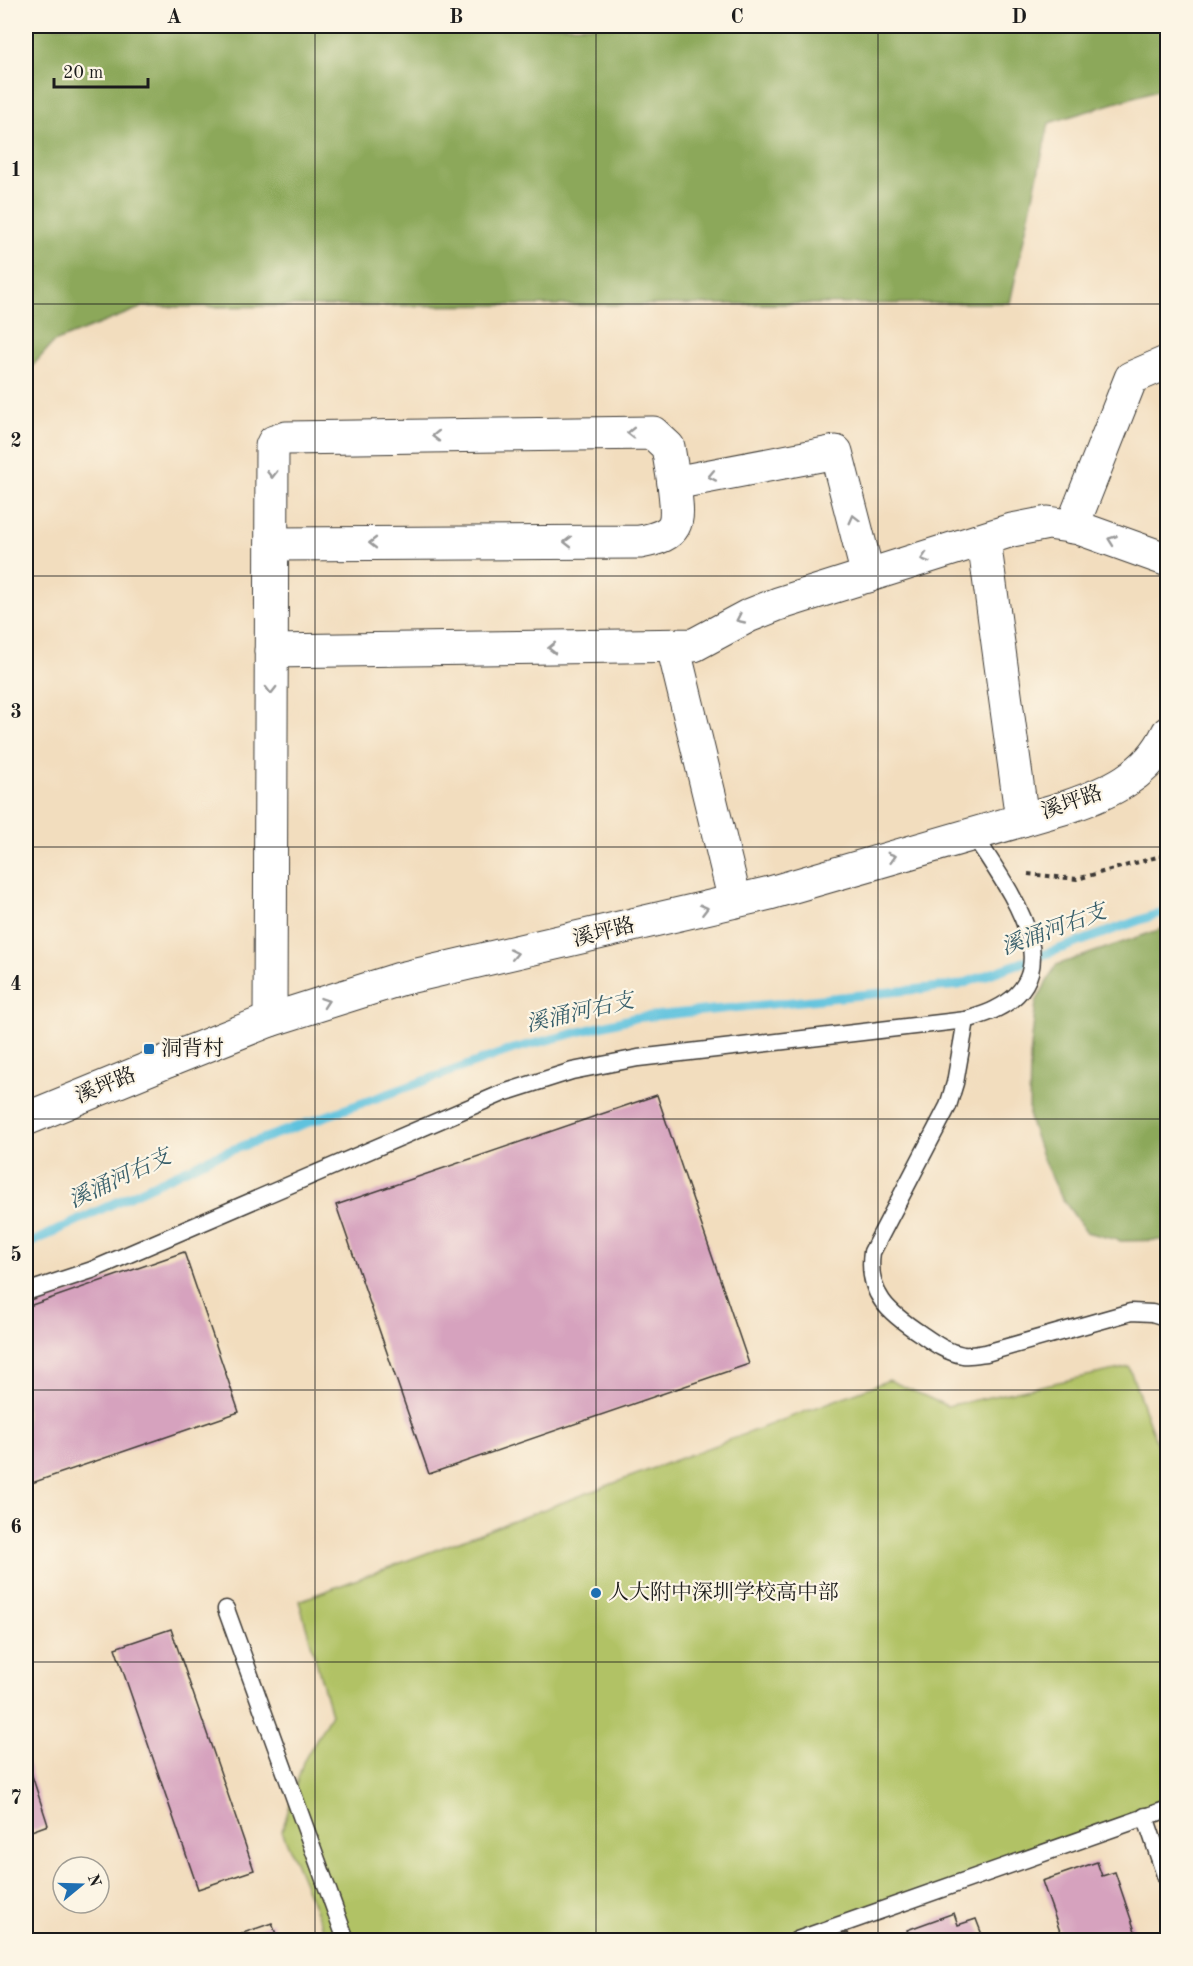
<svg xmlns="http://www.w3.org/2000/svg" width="1193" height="1966" viewBox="0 0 1193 1966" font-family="'Old Standard TT','Noto Serif SC',serif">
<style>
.green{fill:#b1c265;stroke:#666f40;stroke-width:1.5}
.forest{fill:#8ca85a;stroke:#54623b;stroke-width:1.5}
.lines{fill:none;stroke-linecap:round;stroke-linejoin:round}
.stream{stroke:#5fc2de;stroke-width:9}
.building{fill:#d6a2be}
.service-casing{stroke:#3c3934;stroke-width:19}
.minor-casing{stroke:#3c3934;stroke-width:35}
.tertiary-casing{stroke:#3c3934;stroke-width:35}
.path{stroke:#3c3934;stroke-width:4;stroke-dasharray:4.5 4.5;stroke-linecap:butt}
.service{stroke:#fff;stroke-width:16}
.minor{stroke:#fff;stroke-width:33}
.tertiary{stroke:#fff;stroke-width:33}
.oneway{stroke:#999}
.grid{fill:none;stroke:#1c1c1c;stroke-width:1.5;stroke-opacity:0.55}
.poi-dot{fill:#1f6fb2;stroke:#fcf5e5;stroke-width:2}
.labels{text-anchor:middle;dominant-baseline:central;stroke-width:4.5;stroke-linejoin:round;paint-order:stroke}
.street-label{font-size:21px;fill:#1c1c1c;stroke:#fcf5e5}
.poi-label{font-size:21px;fill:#1c1c1c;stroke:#fcf5e5;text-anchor:start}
.water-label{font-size:22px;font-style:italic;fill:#375e6a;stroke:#fcf5e5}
.neatline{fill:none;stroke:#1c1c1c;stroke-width:2}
.grid-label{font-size:20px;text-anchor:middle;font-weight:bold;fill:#1c1c1c}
</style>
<rect width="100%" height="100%" fill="#fcf5e5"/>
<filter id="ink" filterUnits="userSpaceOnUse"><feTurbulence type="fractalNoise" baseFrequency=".0167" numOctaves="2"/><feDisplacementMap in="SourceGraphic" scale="12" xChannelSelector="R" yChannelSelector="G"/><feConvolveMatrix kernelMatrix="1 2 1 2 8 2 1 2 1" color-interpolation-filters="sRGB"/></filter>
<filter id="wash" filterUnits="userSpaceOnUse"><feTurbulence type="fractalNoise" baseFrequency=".008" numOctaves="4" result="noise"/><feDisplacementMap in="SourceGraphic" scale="24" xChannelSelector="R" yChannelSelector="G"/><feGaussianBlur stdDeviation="1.35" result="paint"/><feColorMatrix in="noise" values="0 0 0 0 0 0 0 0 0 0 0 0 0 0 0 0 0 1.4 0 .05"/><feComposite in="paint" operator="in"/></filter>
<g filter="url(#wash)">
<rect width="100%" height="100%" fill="#f2ddbe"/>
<polygon class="green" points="1129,1367 1167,1472 1167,1813 792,1940 328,1940 282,1831 303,1762 331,1714 299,1601 889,1380 947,1406"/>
<g class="forest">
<polygon points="26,26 1167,26 1167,87 1049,123 1010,303 143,307 54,342 26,373"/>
<polygon points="1167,927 1167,1240 1121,1241 1086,1232 1062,1198 1044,1162 1029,1118 1030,1056 1036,1002 1056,965"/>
</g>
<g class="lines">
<polyline class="stream" points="26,1245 212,1157 513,1049 633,1018 959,985 1168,910"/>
</g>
<g id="blocks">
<g class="building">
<polygon points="657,1095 749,1364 429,1474 336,1205"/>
<polygon points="184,1252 239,1412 26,1485 26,1307"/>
<polygon points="171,1629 254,1870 198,1889 115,1648"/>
<polygon points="26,1757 48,1825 26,1833"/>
<polygon points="1097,1862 1102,1876 1115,1872 1137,1937 1127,1940 1063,1940 1042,1881"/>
<polygon points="954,1913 958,1925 976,1919 984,1940 910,1940 907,1930"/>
<polygon points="272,1923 278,1940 223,1940"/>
<polygon points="848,1933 851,1940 828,1940"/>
</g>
</g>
</g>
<g filter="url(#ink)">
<use href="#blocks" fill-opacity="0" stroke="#3c3934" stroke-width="1.5"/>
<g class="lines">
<defs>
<g id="service">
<path d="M 966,1020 L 955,1083 L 948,1106 L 872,1252 C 866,1294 889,1313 921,1334 C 934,1343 946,1352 963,1355 C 970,1356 979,1354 986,1353 L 1131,1312 L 1152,1313 L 1168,1318"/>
<path d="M 26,1292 L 92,1270 L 503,1093 L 572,1071 L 638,1058 L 966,1020 C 976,1017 987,1014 996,1009 C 1075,970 1003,883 974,835"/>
<polyline points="226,1609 346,1940"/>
<polyline points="1145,1816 1168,1884"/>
<polyline points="797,1940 1168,1809"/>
</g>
<g id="minor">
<polyline points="1072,527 1131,378 1168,362"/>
<polyline points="984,540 1022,820"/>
<path d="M 272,544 L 640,542 C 683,534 678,521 674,483 L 836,452 L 868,576"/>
<polyline points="673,646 735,901"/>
<polyline points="271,651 694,645 748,616 778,604 1012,530 1048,523 1076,527 1168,560"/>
<polyline points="270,1020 272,446 274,442 286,438 653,433 668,447 674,483"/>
<path d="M 170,1060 L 270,1020 L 400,979 L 770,893 L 1067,807 C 1108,793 1148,776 1168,733"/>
</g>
<polyline id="tertiary" points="26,1119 170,1060"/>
</defs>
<use href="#service" class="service-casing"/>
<use href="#minor" class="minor-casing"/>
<use href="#tertiary" class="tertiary-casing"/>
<polyline class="path" points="1028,874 1077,879 1168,854"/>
<use href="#service" class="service"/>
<use href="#minor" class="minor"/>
<use href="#tertiary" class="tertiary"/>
</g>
<defs><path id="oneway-chevron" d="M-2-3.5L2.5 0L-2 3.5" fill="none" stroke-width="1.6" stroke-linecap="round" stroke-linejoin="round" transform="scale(1.5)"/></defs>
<g class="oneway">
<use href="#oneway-chevron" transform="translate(631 433) rotate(179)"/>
<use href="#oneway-chevron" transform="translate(436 436) rotate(179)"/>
<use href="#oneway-chevron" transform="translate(272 474) rotate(90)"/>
<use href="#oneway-chevron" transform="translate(712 476) rotate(169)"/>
<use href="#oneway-chevron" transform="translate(854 519) rotate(-104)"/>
<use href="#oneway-chevron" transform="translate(1112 540) rotate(-160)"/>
<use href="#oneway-chevron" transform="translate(568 542) rotate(180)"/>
<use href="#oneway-chevron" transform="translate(373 543) rotate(180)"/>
<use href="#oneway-chevron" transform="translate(925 558) rotate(163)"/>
<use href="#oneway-chevron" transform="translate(740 619) rotate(155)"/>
<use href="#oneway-chevron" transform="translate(552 648) rotate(179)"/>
<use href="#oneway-chevron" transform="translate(271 690) rotate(90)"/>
<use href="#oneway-chevron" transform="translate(892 857) rotate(-16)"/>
<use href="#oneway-chevron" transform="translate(704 909) rotate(-14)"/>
<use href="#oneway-chevron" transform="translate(514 954) rotate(-12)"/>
<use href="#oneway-chevron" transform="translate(325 1002) rotate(-19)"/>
</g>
</g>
<path class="grid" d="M 315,26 L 315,1940M 596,26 L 596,1940M 878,26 L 878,1940M 26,304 L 1168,304M 26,576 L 1168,576M 26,847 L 1168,847M 26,1119 L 1168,1119M 26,1390 L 1168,1390M 26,1662 L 1168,1662"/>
<g class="poi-dot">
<rect x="143" y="1043" width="12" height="12" rx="3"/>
<circle cx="596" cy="1593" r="6"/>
</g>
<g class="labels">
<g class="street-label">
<text transform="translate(1072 803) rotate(-19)">溪坪路</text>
<text transform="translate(604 933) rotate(-14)">溪坪路</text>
<text transform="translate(106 1086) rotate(-22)">溪坪路</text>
</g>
<g class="poi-label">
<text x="161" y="1049">洞背村</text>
<text x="608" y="1593">人大附中深圳学校高中部</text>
</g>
<g class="water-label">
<text transform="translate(1054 930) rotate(-20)">溪涌河右支</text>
<text transform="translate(580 1013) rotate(-13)">溪涌河右支</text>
<text transform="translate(120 1179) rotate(-25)">溪涌河右支</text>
</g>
</g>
<rect width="1193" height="1966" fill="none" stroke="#fcf5e5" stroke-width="66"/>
<g transform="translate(81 1885) rotate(71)"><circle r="28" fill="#fcf5e5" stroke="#a29e95" stroke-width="1.5"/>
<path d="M0-4.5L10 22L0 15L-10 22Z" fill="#1f6fb2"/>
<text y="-9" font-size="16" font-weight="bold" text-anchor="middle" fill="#1c1c1c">N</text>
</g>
<path d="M54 78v9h94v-9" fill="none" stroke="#1c1c1c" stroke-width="3"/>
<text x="63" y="78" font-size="18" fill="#1c1c1c" stroke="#fcf5e5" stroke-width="4.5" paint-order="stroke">20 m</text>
<rect x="33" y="33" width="1127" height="1900" class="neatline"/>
<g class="grid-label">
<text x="174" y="23">A</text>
<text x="456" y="23">B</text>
<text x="737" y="23">C</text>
<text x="1019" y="23">D</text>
<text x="16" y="176">1</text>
<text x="16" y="447">2</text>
<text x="16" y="718">3</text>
<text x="16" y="990">4</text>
<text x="16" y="1261">5</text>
<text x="16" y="1533">6</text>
<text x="16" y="1804">7</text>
</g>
</svg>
